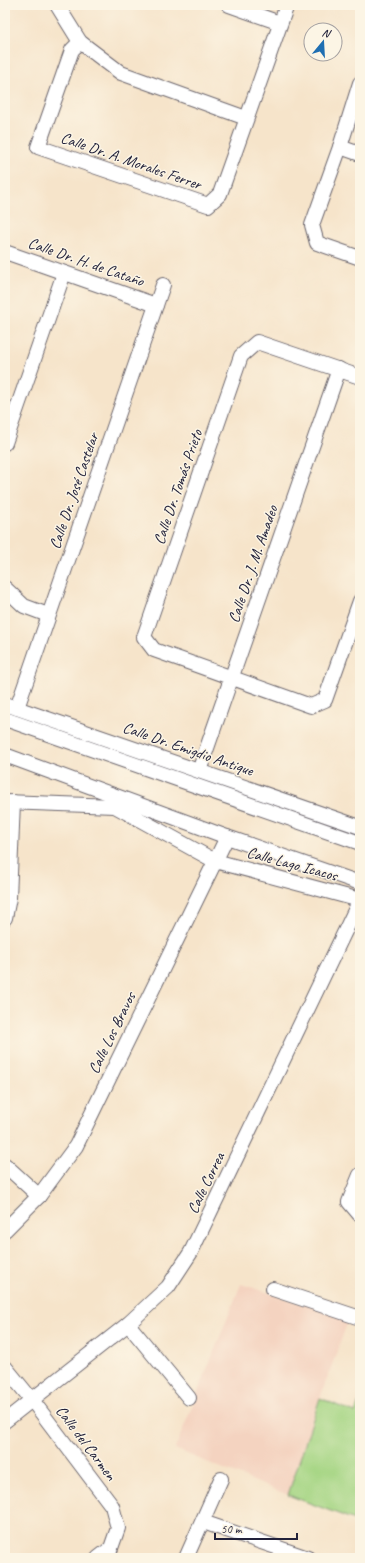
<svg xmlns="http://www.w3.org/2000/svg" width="365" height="1563" viewBox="0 0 365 1563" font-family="Caveat,sans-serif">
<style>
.built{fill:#f4d3c0}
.green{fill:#a5d583;stroke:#647c5f}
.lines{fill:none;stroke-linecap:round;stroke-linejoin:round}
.minor-casing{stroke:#6c666d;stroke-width:16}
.minor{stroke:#fff;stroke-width:14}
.labels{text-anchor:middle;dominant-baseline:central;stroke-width:3;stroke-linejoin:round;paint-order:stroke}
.street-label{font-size:16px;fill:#22223b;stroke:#fcf5e5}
</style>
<rect width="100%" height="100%" fill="#fcf5e5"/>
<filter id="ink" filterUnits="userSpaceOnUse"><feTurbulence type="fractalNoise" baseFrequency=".025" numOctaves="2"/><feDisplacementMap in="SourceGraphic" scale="8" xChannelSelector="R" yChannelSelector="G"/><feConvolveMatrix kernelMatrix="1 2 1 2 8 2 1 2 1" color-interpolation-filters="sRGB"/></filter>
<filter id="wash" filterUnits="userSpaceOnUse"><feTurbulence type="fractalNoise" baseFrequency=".012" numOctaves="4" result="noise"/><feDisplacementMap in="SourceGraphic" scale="16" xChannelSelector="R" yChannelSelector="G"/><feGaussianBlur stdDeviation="0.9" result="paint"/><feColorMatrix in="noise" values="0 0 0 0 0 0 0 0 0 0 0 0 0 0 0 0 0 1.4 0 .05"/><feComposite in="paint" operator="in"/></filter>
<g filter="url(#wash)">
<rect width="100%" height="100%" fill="#f6e4ca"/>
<polygon class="built" points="241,1284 349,1318 320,1398 288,1495 175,1449"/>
<polygon class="green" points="320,1398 355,1413 360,1399 360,1522 288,1495"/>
</g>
<g filter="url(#ink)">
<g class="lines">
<defs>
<g id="minor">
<polyline points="57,5 80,42 121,73 246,118"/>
<polyline points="229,5 280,23"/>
<polyline points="80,42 72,50 38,147 208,205 220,194 287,5"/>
<polyline points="360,83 340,147 312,225 317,243 360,258"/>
<polyline points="340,147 360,154"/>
<polyline points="5,252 156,305"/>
<polyline points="360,377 257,342 241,356 144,637 154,650 311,706 325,700 360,601"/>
<polyline points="5,443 64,273"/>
<polyline points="5,588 24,606 48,615"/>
<polyline points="5,704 360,827"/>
<polyline points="17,708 163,285"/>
<polyline points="5,719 360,843"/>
<polyline points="5,755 227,837 360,883"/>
<polyline points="199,771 339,369"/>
<polyline points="5,802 115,806 215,861 360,900"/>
<polyline points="5,918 9,898 13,802"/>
<polyline points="5,1165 39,1196"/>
<polyline points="360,1175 349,1202 360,1215"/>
<polyline points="5,1230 39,1196 76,1146 227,837"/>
<polyline points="273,1289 360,1318"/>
<polyline points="128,1324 189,1398"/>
<polyline points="5,1367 32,1400 112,1506 118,1528 111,1548 98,1558"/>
<polyline points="5,1421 128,1324 168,1287 191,1252 360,900"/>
<polyline points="203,1522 308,1558"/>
<polyline points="186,1558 221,1479"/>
</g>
</defs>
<use href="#minor" class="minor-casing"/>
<use href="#minor" class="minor"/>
</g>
</g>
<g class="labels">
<g class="street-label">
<text transform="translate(131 161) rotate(19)">Calle Dr. A. Morales Ferrer</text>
<text transform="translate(86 262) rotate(19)">Calle Dr. H. de Cataño</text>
<text transform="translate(178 487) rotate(-71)">Calle Dr. Tomás Prieto</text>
<text transform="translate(74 491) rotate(-71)">Calle Dr. José Castelar</text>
<text transform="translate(253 564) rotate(-71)">Calle Dr. J. M. Amadeo</text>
<text transform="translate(188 749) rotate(19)">Calle Dr. Emigdio Antique</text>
<text transform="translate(292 864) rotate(15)">Calle Lago Icacos</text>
<text transform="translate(112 1033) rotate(-64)">Calle Los Bravos</text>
<text transform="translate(206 1183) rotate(-64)">Calle Correa</text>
<text transform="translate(86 1443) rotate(53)">Calle del Carmen</text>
</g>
</g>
<rect width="365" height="1563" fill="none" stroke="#fcf5e5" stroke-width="20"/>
<g transform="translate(323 42) rotate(18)"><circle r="19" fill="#fcf5e5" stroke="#a5a1a1"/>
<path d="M0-3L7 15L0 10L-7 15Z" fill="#1f6fb2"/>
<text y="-6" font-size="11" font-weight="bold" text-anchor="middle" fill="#22223b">N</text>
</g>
<path d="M215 1533v6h82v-6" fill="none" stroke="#22223b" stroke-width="2"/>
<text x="221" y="1533" font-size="12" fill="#22223b" stroke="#fcf5e5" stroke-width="3" paint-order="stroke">50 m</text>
</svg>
